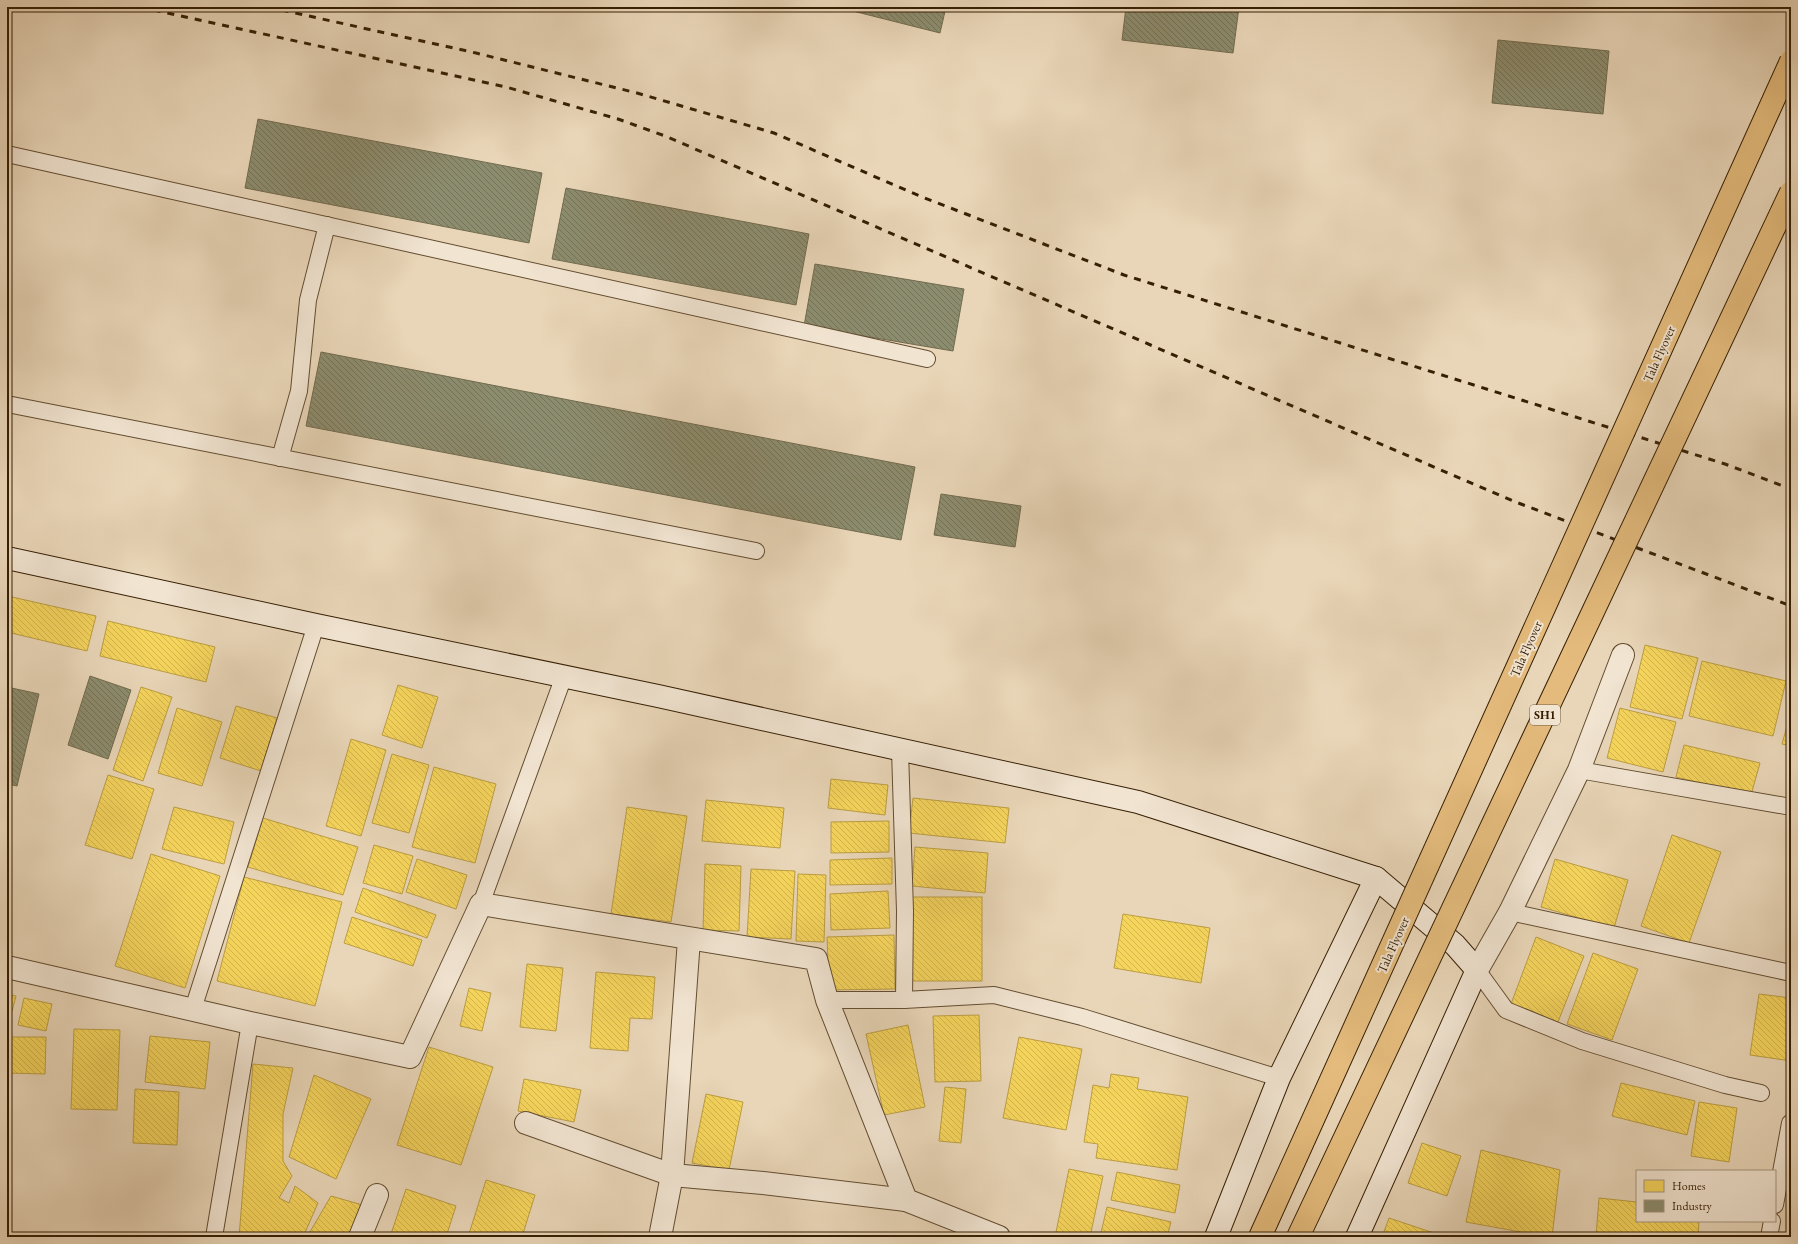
<svg xmlns="http://www.w3.org/2000/svg" width="1798" height="1244" viewBox="0 0 1798 1244" font-family="'EB Garamond',serif">
<style>
.homes{fill:url(#homes-back-hatch);stroke:#bc9e42}
.industry{fill:url(#industry-back-hatch);stroke:#726b4e}
.lines{fill:none;stroke-linecap:round;stroke-linejoin:round}
.lane-casing{stroke:#634d31;stroke-width:18}
.street-casing{stroke:#634d31;stroke-width:24}
.secondary-casing{stroke:#361f04;stroke-width:24}
.lane{stroke:#f1e4d1;stroke-width:16}
.street{stroke:#f1e4d1;stroke-width:22}
.secondary{stroke:#f1e4d1;stroke-width:22}
.rail{stroke:#361f04;stroke-width:3;stroke-dasharray:7 7;stroke-linecap:butt}
.primary-bridge-casing{stroke:#361f04;stroke-width:24;stroke-linecap:butt}
.primary-bridge{stroke:#e4bb7c;stroke-width:22}
.labels{text-anchor:middle;dominant-baseline:central;stroke-width:4;stroke-linejoin:round;paint-order:stroke}
.shield{fill:#f1e4d1;stroke:#6e5a42;stroke-width:1}
.shield-label{font-size:12px;font-weight:bold;fill:#361f04}
.street-label{font-size:13px;fill:#361f04;stroke:#f1e4d1}
</style>
<defs>
<pattern id="homes-back-hatch" width="6" height="6" patternUnits="userSpaceOnUse"><rect width="6" height="6" fill="#f6d55c"/><path d="M-1 5l2 2M0 0l6 6M5-1l2 2" fill="none" stroke="#d4b64e"/></pattern>
<pattern id="industry-back-hatch" width="6" height="6" patternUnits="userSpaceOnUse"><rect width="6" height="6" fill="#8c8c6e"/><path d="M-1 5l2 2M0 0l6 6M5-1l2 2" fill="none" stroke="#737258"/></pattern>
</defs>
<rect width="100%" height="100%" fill="#e9d6b8"/>
<filter id="stains"><feTurbulence type="fractalNoise" baseFrequency=".005" numOctaves="4"/><feColorMatrix values="0 0 0 0 .2 0 0 0 0 .09 0 0 0 0 .02 0 0 0 .5 -.17"/></filter>
<radialGradient id="worn" r=".72"><stop offset=".6" stop-color="#630" stop-opacity="0"/><stop offset="1" stop-color="#630" stop-opacity=".3"/></radialGradient>
<g class="homes">
<polygon points="12,597 96,616 87,651 7,632 7,617"/>
<polygon points="108,621 215,647 206,682 100,656"/>
<polygon points="1645,645 1698,658 1682,719 1630,707"/>
<polygon points="1702,661 1786,681 1773,736 1689,716"/>
<polygon points="398,685 438,697 422,748 382,735"/>
<polygon points="141,687 172,697 143,781 113,770"/>
<polygon points="236,706 277,718 261,771 220,758"/>
<polygon points="177,708 222,722 202,786 158,773"/>
<polygon points="1620,708 1676,722 1663,772 1607,758"/>
<polygon points="1791,711 1791,746 1782,744"/>
<polygon points="351,739 386,750 361,836 326,826"/>
<polygon points="1684,745 1760,763 1751,795 1676,777"/>
<polygon points="392,754 429,765 409,833 372,823"/>
<polygon points="434,767 496,784 475,863 412,847"/>
<polygon points="108,775 154,789 132,859 85,845"/>
<polygon points="831,779 888,785 885,815 828,808"/>
<polygon points="913,798 1009,808 1005,843 909,833"/>
<polygon points="706,800 784,808 780,848 702,841"/>
<polygon points="174,807 234,822 224,864 162,849"/>
<polygon points="627,807 687,816 671,922 611,914"/>
<polygon points="263,818 358,847 343,895 248,867"/>
<polygon points="889,821 889,852 831,853 831,822"/>
<polygon points="1672,835 1721,852 1689,943 1641,926"/>
<polygon points="374,845 413,856 402,894 363,883"/>
<polygon points="915,847 988,853 985,893 912,886"/>
<polygon points="151,854 220,876 185,988 115,966"/>
<polygon points="892,858 892,884 830,885 830,860"/>
<polygon points="417,859 467,875 456,909 406,892"/>
<polygon points="1555,859 1628,880 1614,928 1541,907"/>
<polygon points="705,864 741,866 739,931 703,930"/>
<polygon points="751,869 795,871 791,939 747,937"/>
<polygon points="798,874 826,875 824,942 796,941"/>
<polygon points="244,877 342,902 315,1006 217,981"/>
<polygon points="363,888 436,915 427,938 355,912"/>
<polygon points="888,891 890,928 831,930 830,894"/>
<rect x="912" y="897" width="70" height="84"/>
<polygon points="1123,914 1210,928 1201,983 1114,968"/>
<polygon points="352,917 422,940 413,966 344,943"/>
<polygon points="894,935 895,989 829,990 827,937"/>
<polygon points="1536,937 1584,956 1558,1022 1511,1004"/>
<polygon points="1593,953 1638,969 1612,1040 1567,1024"/>
<polygon points="527,964 563,968 556,1031 520,1027"/>
<polygon points="596,972 655,977 652,1019 630,1018 628,1051 590,1048"/>
<polygon points="469,988 491,993 482,1031 460,1026"/>
<polygon points="7,994 16,996 9,1023 7,1023"/>
<polygon points="1759,994 1791,998 1791,1061 1750,1055"/>
<polygon points="24,998 52,1004 46,1031 18,1025"/>
<polygon points="979,1015 981,1081 935,1082 933,1016"/>
<polygon points="908,1025 925,1107 884,1115 866,1034"/>
<polygon points="74,1029 120,1030 117,1110 71,1109"/>
<polygon points="150,1036 210,1042 205,1089 145,1082"/>
<polygon points="7,1037 46,1037 45,1074 7,1073"/>
<polygon points="1019,1037 1082,1049 1066,1130 1003,1118"/>
<polygon points="429,1047 493,1067 461,1165 397,1145"/>
<polygon points="253,1064 293,1068 283,1114 283,1161 292,1176 279,1198 289,1203 295,1186 318,1203 303,1237 239,1237"/>
<polygon points="1111,1074 1139,1078 1137,1089 1188,1097 1177,1170 1096,1158 1098,1144 1084,1142 1093,1085 1109,1088"/>
<polygon points="314,1075 371,1099 336,1179 289,1157"/>
<polygon points="524,1079 581,1090 574,1122 518,1111"/>
<polygon points="1621,1083 1695,1101 1687,1135 1612,1116"/>
<polygon points="945,1087 966,1089 961,1143 939,1141"/>
<polygon points="135,1089 179,1092 177,1145 133,1143"/>
<polygon points="706,1094 743,1102 729,1170 692,1163"/>
<polygon points="1699,1102 1737,1108 1729,1162 1691,1156"/>
<polygon points="1422,1143 1461,1156 1447,1196 1408,1183"/>
<polygon points="1481,1150 1560,1170 1552,1237 1525,1237 1526,1233 1466,1222"/>
<polygon points="1069,1169 1103,1176 1090,1237 1055,1237"/>
<polygon points="1117,1172 1180,1185 1175,1213 1111,1200"/>
<polygon points="486,1180 535,1195 522,1237 468,1237"/>
<polygon points="406,1189 456,1206 446,1237 390,1237"/>
<polygon points="331,1196 366,1206 357,1237 307,1237"/>
<polygon points="1599,1198 1637,1202 1637,1221 1699,1221 1698,1237 1596,1237"/>
<polygon points="1107,1207 1171,1222 1167,1237 1100,1237"/>
<polygon points="1389,1218 1440,1235 1440,1237 1382,1237"/>
</g>
<g class="industry">
<polygon points="837,7 946,7 940,33"/>
<polygon points="1126,7 1239,7 1233,53 1122,40"/>
<polygon points="1498,40 1609,51 1603,114 1492,103"/>
<polygon points="258,119 542,173 529,243 245,188"/>
<polygon points="566,188 809,234 796,305 552,259"/>
<polygon points="815,264 964,289 953,351 804,326"/>
<polygon points="321,352 915,467 901,540 306,426"/>
<polygon points="941,494 1021,506 1015,547 934,535"/>
<polygon points="90,676 131,690 108,759 68,745"/>
<polygon points="7,687 39,694 17,786 7,784"/>
</g>
<g class="lines">
<defs>
<g id="lane">
<polyline points="7,154 927,359"/>
<polyline points="7,404 756,551"/>
<polyline points="280,458 299,391 308,300 327,225"/>
<polyline points="900,750 905,911 904,1000"/>
<polyline points="1579,770 1791,807"/>
<polyline points="481,904 564,676"/>
<polyline points="1510,912 1791,973"/>
<polyline points="1477,970 1506,1010 1582,1041 1725,1085 1761,1093"/>
<polyline points="827,1000 904,1000 994,995 1082,1017 1279,1078"/>
<polyline points="193,1009 316,625"/>
<polyline points="1775,1205 1790,1123"/>
<polyline points="214,1237 250,1023"/>
<polyline points="1769,1237 1772,1221"/>
</g>
<g id="street">
<polyline points="7,967 250,1023 410,1057 481,904 816,959 827,1000 906,1200 999,1237"/>
<polyline points="1477,970 1510,912 1579,770 1623,655"/>
<polyline points="526,1123 672,1175 763,1183 906,1200"/>
<polyline points="360,1237 377,1195"/>
<polyline points="660,1237 672,1175 689,939"/>
</g>
<g id="secondary">
<polyline points="7,558 316,625 658,696 1138,802 1376,878 1455,945 1477,970 1357,1237"/>
<polyline points="1216,1237 1279,1078 1376,878"/>
</g>
</defs>
<use href="#lane" class="lane-casing"/>
<use href="#street" class="street-casing"/>
<use href="#secondary" class="secondary-casing"/>
<use href="#lane" class="lane"/>
<use href="#street" class="street"/>
<use href="#secondary" class="secondary"/>
<g class="rail">
<polyline points="140,7 506,87 618,119 665,136 1513,501 1791,606"/>
<polyline points="268,7 476,53 637,93 774,133 922,197 1124,275 1725,464 1791,489"/>
</g>
<defs>
<g id="primary-bridge">
<polyline points="1260,1237 1791,61"/>
<polyline points="1298,1237 1791,192"/>
</g>
</defs>
<use href="#primary-bridge" class="primary-bridge-casing"/>
<use href="#primary-bridge" class="primary-bridge"/>
</g>
<g class="labels">
<rect class="shield" x="1530" y="705" width="30" height="20" rx="3"/>
<g class="shield-label">
<text x="1545" y="715">SH1</text>
</g>
<g class="street-label">
<text transform="translate(1659 354) rotate(-66)">Tala Flyover</text>
<text transform="translate(1526 649) rotate(-66)">Tala Flyover</text>
<text transform="translate(1393 945) rotate(-66)">Tala Flyover</text>
</g>
</g>
<rect width="1798" height="1244" fill="none" stroke="#e9d6b8" stroke-width="24"/>
<rect x="8" y="8" width="1782" height="1228" fill="none" stroke="#361f04" stroke-width="2"/>
<rect x="12" y="12" width="1774" height="1220" fill="none" stroke="#361f04"/>
<rect x="1636" y="1170" width="140" height="52" fill="#f1e4d1" stroke="#a6957f"/>
<rect x="1644" y="1180" width="20" height="12" fill="#f6d55c" stroke="#a6957f"/>
<text x="1672" y="1190" font-size="12" fill="#361f04">Homes</text>
<rect x="1644" y="1200" width="20" height="12" fill="#8c8c6e" stroke="#a6957f"/>
<text x="1672" y="1210" font-size="12" fill="#361f04">Industry</text>
<rect width="100%" height="100%" filter="url(#stains)"/>
<rect width="100%" height="100%" fill="url(#worn)"/>
</svg>
